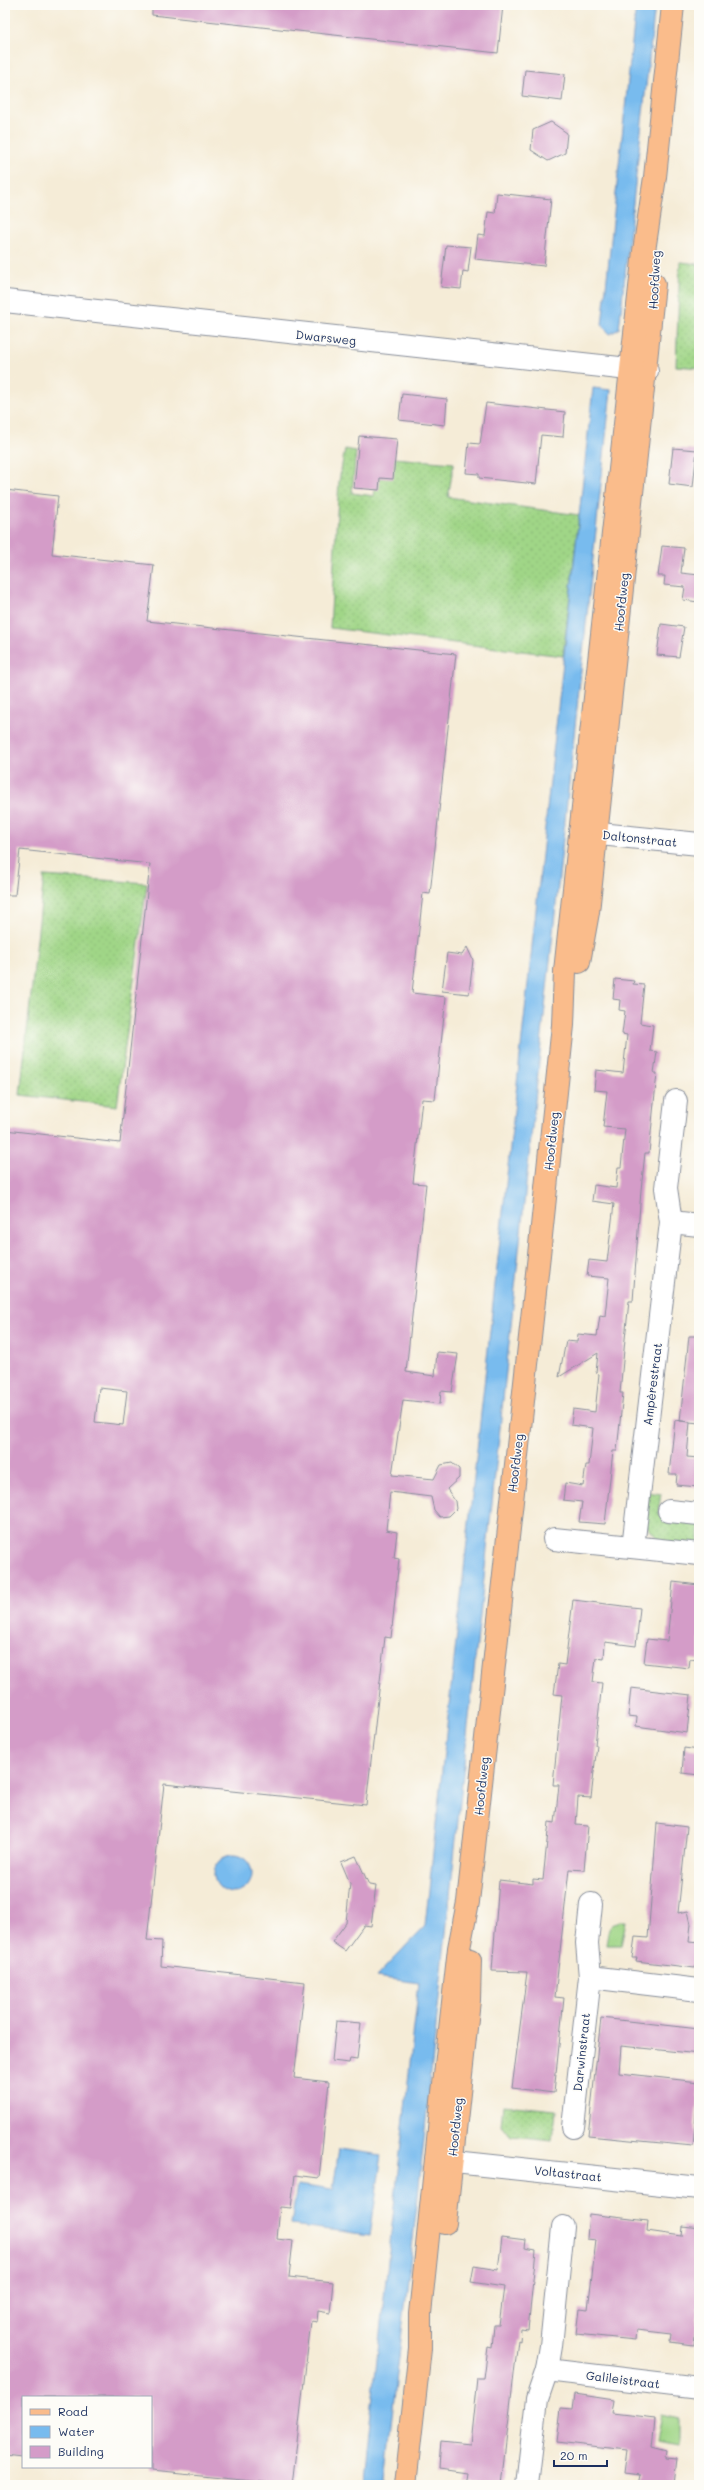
<svg xmlns="http://www.w3.org/2000/svg" width="704" height="2490" viewBox="0 0 704 2490" font-family="Mali,sans-serif">
<style>
.grass{fill:url(#grass-dots);stroke:#5e8272}
.park{fill:#a0d687;stroke:#5e8272}
.water{fill:#78bbee;stroke:#4a75a6}
.building{fill:#d49cc8;fill-rule:evenodd}
.lines{fill:none;stroke-linecap:round;stroke-linejoin:round}
.minor-casing{stroke:#888e9a;stroke-width:24}
.major-casing{stroke:#888e9a;stroke-width:24}
.minor{stroke:#fff;stroke-width:22}
.major{stroke:#fabc8b;stroke-width:22}
.labels{text-anchor:middle;dominant-baseline:central;stroke-width:3;stroke-linejoin:round;paint-order:stroke}
.street-label{font-size:12px;fill:#1b2f5e;stroke:#fdfcf7}
</style>
<defs>
<pattern id="grass-dots" width="8" height="8" patternUnits="userSpaceOnUse"><rect width="8" height="8" fill="#a0d687"/><path d="M2 2h.1M6 6h.1" fill="none" stroke="#89b877" stroke-width="1.8" stroke-linecap="round"/></pattern>
</defs>
<rect width="100%" height="100%" fill="#fdfcf7"/>
<filter id="ink" filterUnits="userSpaceOnUse"><feTurbulence type="fractalNoise" baseFrequency=".025" numOctaves="2"/><feDisplacementMap in="SourceGraphic" scale="8" xChannelSelector="R" yChannelSelector="G"/><feConvolveMatrix kernelMatrix="1 2 1 2 8 2 1 2 1" color-interpolation-filters="sRGB"/></filter>
<filter id="wash" filterUnits="userSpaceOnUse"><feTurbulence type="fractalNoise" baseFrequency=".012" numOctaves="4" result="noise"/><feDisplacementMap in="SourceGraphic" scale="16" xChannelSelector="R" yChannelSelector="G"/><feGaussianBlur stdDeviation="0.9" result="paint"/><feColorMatrix in="noise" values="0 0 0 0 0 0 0 0 0 0 0 0 0 0 0 0 0 1.4 0 .05"/><feComposite in="paint" operator="in"/></filter>
<g filter="url(#wash)">
<rect width="100%" height="100%" fill="#f5ecd7"/>
<g class="grass">
<polygon points="680,262 699,264 699,368 676,366"/>
<polygon points="345,449 356,451 352,493 374,496 376,477 393,458 454,463 448,497 579,515 563,656 330,628 339,481"/>
<polygon points="44,876 147,883 117,1106 20,1095"/>
<polygon points="648,1492 661,1494 658,1513 668,1519 699,1523 699,1546 660,1542 646,1525"/>
<polygon points="503,2105 556,2110 553,2140 511,2136 501,2125"/>
</g>
<g class="park">
<path d="M 626,1921 L 621,1945 L 606,1945 C 609,1927 607,1922 626,1921 Z"/>
<polygon points="661,2415 679,2419 679,2445 656,2441"/>
</g>
<g class="water">
<polygon points="636,5 655,5 619,329 610,334 602,325"/>
<polygon points="593,388 611,390 417,2204 384,2485 363,2485 419,1983 376,1977 425,1926"/>
<circle cx="233" cy="1874" r="19"/>
<polygon points="339,2149 382,2155 370,2235 291,2225 297,2185 333,2190"/>
</g>
<g id="blocks">
<g class="building">
<polygon points="152,5 503,5 498,53 152,15"/>
<polygon points="525,70 565,74 562,101 522,96"/>
<polygon points="551,122 567,133 565,153 548,161 531,150 533,130"/>
<polygon points="497,193 551,199 544,266 475,259 478,235 485,236 488,212 495,213"/>
<polygon points="446,245 471,247 468,272 463,271 461,289 441,287"/>
<polygon points="402,394 447,399 445,425 399,420"/>
<polygon points="486,403 565,412 563,437 541,435 536,484 479,478 479,474 466,473 469,443 480,444"/>
<polygon points="359,436 397,439 393,479 380,478 379,490 354,488"/>
<polygon points="673,448 697,450 693,487 669,484"/>
<path d="M 5,490 L 58,496 L 52,554 L 154,565 L 147,621 L 456,654 L 430,894 L 423,893 L 412,993 L 446,997 L 435,1100 L 422,1099 L 413,1183 L 426,1184 L 406,1372 L 435,1376 L 437,1352 L 458,1354 L 452,1392 L 441,1391 L 440,1404 L 403,1400 L 392,1475 L 434,1479 L 441,1465 L 452,1463 L 459,1469 L 459,1478 L 447,1489 L 455,1501 L 456,1509 L 449,1516 L 440,1517 L 434,1510 L 431,1497 L 390,1492 L 386,1530 L 397,1532 L 394,1558 L 399,1559 L 391,1638 L 385,1637 L 366,1805 L 164,1784 L 147,1940 L 162,1941 L 161,1966 L 305,1982 L 294,2078 L 329,2082 L 319,2178 L 295,2175 L 291,2208 L 280,2207 L 277,2239 L 293,2241 L 289,2277 L 333,2282 L 330,2313 L 318,2311 L 317,2322 L 311,2321 L 292,2485 L 151,2471 L 151,2397 L 23,2397 L 23,2457 L 5,2455 L 5,1130 L 120,1143 L 150,864 L 20,850 L 15,895 L 5,895 ZM 99,1388 L 127,1391 L 123,1425 L 95,1422 Z"/>
<polygon points="662,546 684,548 681,573 699,575 699,602 683,600 685,587 664,585 665,576 658,576"/>
<polygon points="661,624 684,627 679,657 657,655"/>
<polygon points="467,947 473,960 469,994 442,991 447,953 462,955"/>
<polygon points="615,979 634,981 633,984 644,985 640,1023 653,1025 650,1051 657,1052 654,1073 657,1073 649,1153 645,1153 641,1190 633,1301 629,1301 625,1339 620,1393 623,1393 617,1451 613,1451 605,1524 579,1522 582,1502 563,1500 565,1483 583,1486 586,1465 589,1465 593,1428 571,1425 573,1409 595,1412 599,1374 596,1373 598,1353 559,1377 566,1341 577,1342 578,1334 597,1336 600,1315 605,1316 609,1278 587,1276 589,1260 607,1262 614,1204 592,1201 594,1185 616,1188 618,1167 621,1167 625,1129 603,1127 607,1091 594,1090 596,1070 623,1073 627,1035 622,1034 625,1011 619,1010 620,1000 613,999"/>
<polygon points="689,1336 699,1336 699,1423 680,1421"/>
<polygon points="675,1420 690,1422 687,1457 699,1458 699,1487 676,1485 677,1474 669,1474"/>
<polygon points="673,1582 699,1585 699,1660 690,1659 689,1668 644,1663 647,1639 667,1641"/>
<polygon points="573,1600 640,1608 636,1646 605,1642 604,1659 596,1658 593,1682 602,1683 595,1745 597,1745 591,1798 578,1797 576,1825 588,1826 584,1870 569,1869 555,1997 564,1998 554,2093 512,2088 527,1972 492,1971 499,1880 533,1884 533,1879 543,1880 549,1822 555,1823 559,1785 553,1785 562,1695 554,1694 558,1664 565,1665"/>
<polygon points="631,1688 691,1695 687,1733 636,1726 637,1717 628,1716"/>
<polygon points="684,1748 699,1750 699,1775 682,1773"/>
<polygon points="657,1823 687,1827 678,1913 688,1911 691,1924 689,1942 699,1943 699,1965 696,1965 695,1968 636,1961 637,1958 632,1958 635,1937 648,1938"/>
<polygon points="356,1856 369,1885 376,1886 371,1926 364,1925 345,1951 332,1942 346,1923 350,1883 341,1862"/>
<polygon points="601,2018 699,2029 699,2054 621,2046 619,2073 699,2082 693,2146 588,2136"/>
<polygon points="336,2021 361,2023 357,2060 350,2059 349,2063 332,2061"/>
<polygon points="589,2214 648,2221 647,2231 682,2236 683,2226 699,2228 699,2305 694,2345 670,2342 671,2334 636,2330 635,2340 576,2334 579,2309 588,2310 596,2240 587,2239"/>
<polygon points="502,2237 526,2240 525,2248 536,2250 528,2330 521,2329 520,2341 518,2340 501,2485 465,2485 467,2473 439,2469 441,2441 470,2444 477,2378 484,2378 488,2347 492,2348 494,2325 499,2325 504,2287 471,2282 474,2266 498,2270"/>
<polygon points="575,2394 614,2400 612,2413 655,2418 652,2446 667,2450 666,2457 677,2458 674,2485 638,2485 640,2475 625,2473 628,2450 557,2442 561,2408 573,2409"/>
</g>
</g>
</g>
<g filter="url(#ink)">
<use href="#blocks" fill-opacity="0" stroke="#888e9a" stroke-width="1"/>
<g class="lines">
<defs>
<g id="minor">
<polyline points="5,301 647,371"/>
<polyline points="580,832 699,844"/>
<polyline points="671,1222 699,1225"/>
<polyline points="669,1511 699,1514"/>
<polyline points="554,1539 699,1554"/>
<polyline points="633,1547 671,1222 666,1188 676,1101"/>
<polyline points="590,1977 699,1990"/>
<polyline points="573,2127 590,1977 587,1943 591,1904"/>
<polyline points="436,2160 699,2188"/>
<polyline points="547,2370 699,2388"/>
<polyline points="527,2485 537,2399 547,2370 551,2346 563,2227"/>
</g>
<g id="major">
<polyline points="579,962 588,912 654,284"/>
<polyline points="445,2223 469,2000 470,1960"/>
<polyline points="405,2485 420,2349 420,2314 440,2120 459,1948 468,1902 539,1255 563,1025 565,971 644,251 655,177 673,5"/>
</g>
</defs>
<use href="#minor" class="minor-casing"/>
<use href="#major" class="major-casing"/>
<use href="#minor" class="minor"/>
<use href="#major" class="major"/>
</g>
</g>
<g class="labels">
<g class="street-label">
<text transform="translate(654 280) rotate(-87)">Hoofdweg</text>
<text transform="translate(326 337) rotate(6)">Dwarsweg</text>
<text transform="translate(621 602) rotate(-84)">Hoofdweg</text>
<text transform="translate(640 838) rotate(6)">Daltonstraat</text>
<text transform="translate(551 1141) rotate(-84)">Hoofdweg</text>
<text transform="translate(652 1384) rotate(-83)">Ampèrestraat</text>
<text transform="translate(515 1463) rotate(-83)">Hoofdweg</text>
<text transform="translate(481 1786) rotate(-84)">Hoofdweg</text>
<text transform="translate(581 2052) rotate(-84)">Darwinstraat</text>
<text transform="translate(455 2127) rotate(-84)">Hoofdweg</text>
<text transform="translate(568 2173) rotate(6)">Voltastraat</text>
<text transform="translate(623 2379) rotate(7)">Galileistraat</text>
</g>
</g>
<rect width="704" height="2490" fill="none" stroke="#fdfcf7" stroke-width="20"/>
<rect x="22" y="2396" width="130" height="72" fill="#fdfcf7" stroke="#a3aaba"/>
<rect x="30" y="2409" width="20" height="6" fill="#fabc8b" stroke="#a3aaba"/>
<text x="58" y="2416" font-size="12" fill="#1b2f5e">Road</text>
<rect x="30" y="2426" width="20" height="12" fill="#78bbee" stroke="#a3aaba"/>
<text x="58" y="2436" font-size="12" fill="#1b2f5e">Water</text>
<rect x="30" y="2446" width="20" height="12" fill="#d49cc8" stroke="#a3aaba"/>
<text x="58" y="2456" font-size="12" fill="#1b2f5e">Building</text>
<path d="M554 2460v6h53v-6" fill="none" stroke="#1b2f5e" stroke-width="2"/>
<text x="560" y="2460" font-size="12" fill="#1b2f5e" stroke="#fdfcf7" stroke-width="3" paint-order="stroke">20 m</text>
</svg>
